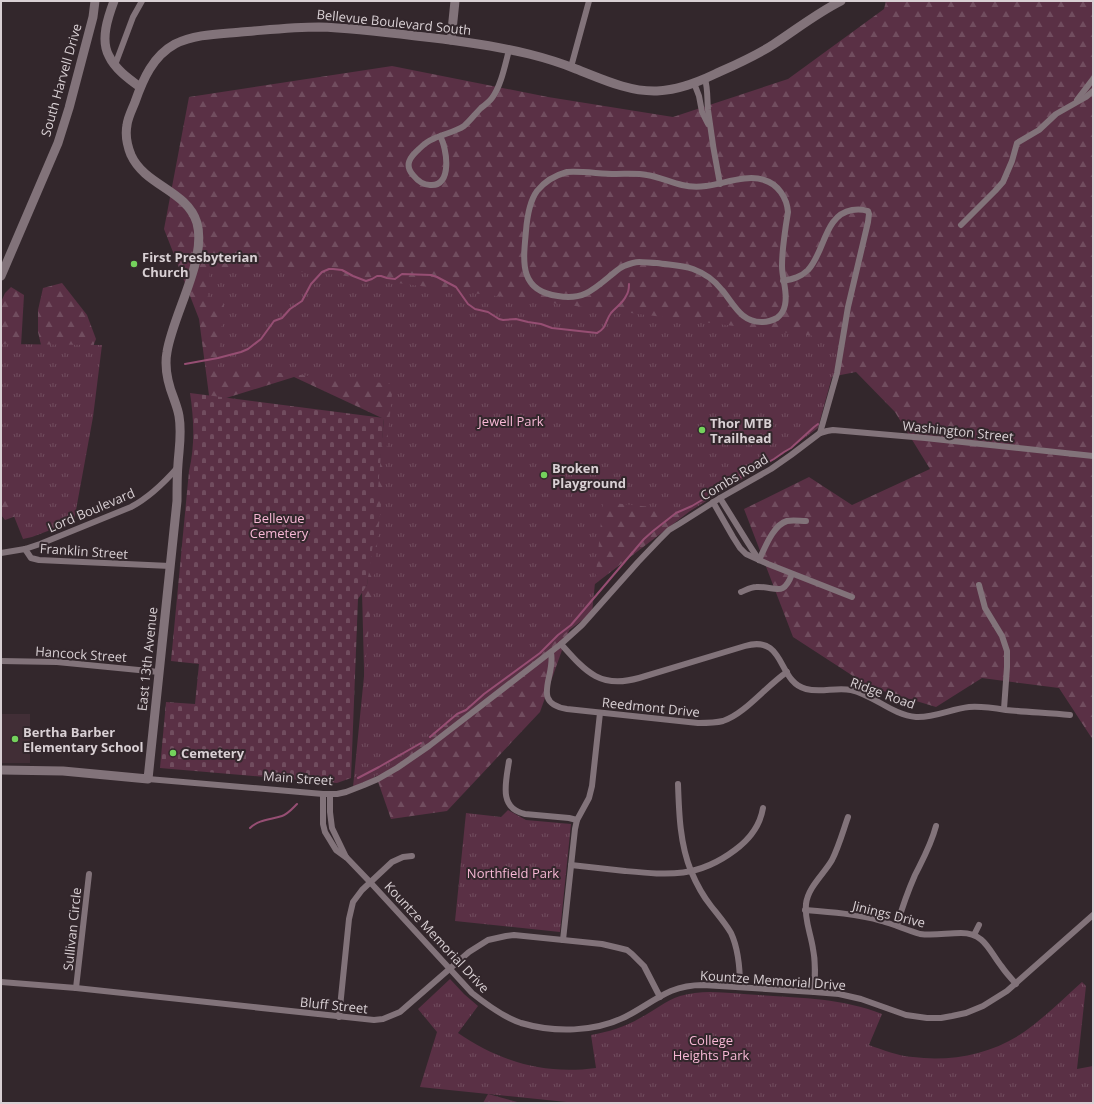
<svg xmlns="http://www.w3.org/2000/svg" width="1094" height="1104" viewBox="0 0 1094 1104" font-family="'Open Sans',sans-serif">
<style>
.built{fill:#412e36}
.forest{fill:url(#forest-firs)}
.cemetery{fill:url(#cemetery-stones)}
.park{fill:url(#park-tufts)}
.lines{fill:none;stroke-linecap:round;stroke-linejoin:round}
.stream{stroke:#964e73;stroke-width:2}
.street{stroke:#82737a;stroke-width:6}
.secondary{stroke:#82737a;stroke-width:9}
.poi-dot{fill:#74d25c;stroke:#33272c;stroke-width:1.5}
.labels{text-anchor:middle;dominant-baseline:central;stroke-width:4;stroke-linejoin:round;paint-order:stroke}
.street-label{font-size:13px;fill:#d9d0d4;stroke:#33272c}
.poi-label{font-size:13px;font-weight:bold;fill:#d9d0d4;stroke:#33272c;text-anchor:start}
.park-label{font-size:13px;fill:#f7b8d5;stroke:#33272c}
</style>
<defs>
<pattern id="forest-firs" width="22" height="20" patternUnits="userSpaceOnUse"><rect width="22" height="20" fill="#5a3045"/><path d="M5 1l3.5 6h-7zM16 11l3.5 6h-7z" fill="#714d5f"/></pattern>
<pattern id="cemetery-stones" width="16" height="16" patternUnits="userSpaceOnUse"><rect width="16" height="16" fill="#5a3045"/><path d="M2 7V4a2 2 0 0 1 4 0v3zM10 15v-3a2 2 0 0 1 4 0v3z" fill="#714d5f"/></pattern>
<pattern id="park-tufts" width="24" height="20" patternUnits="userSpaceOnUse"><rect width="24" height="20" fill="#5a3045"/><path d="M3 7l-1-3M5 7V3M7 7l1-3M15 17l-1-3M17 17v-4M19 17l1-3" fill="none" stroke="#714d5f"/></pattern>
</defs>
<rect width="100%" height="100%" fill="#33272c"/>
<rect class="built" x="1" y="714" width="29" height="49"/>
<g class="forest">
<polygon points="886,1 1093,1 1093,740 1059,688 982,678 936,707 870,687 793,637 744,509 809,477 852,505 930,469 895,412 856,372 779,387 737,475 582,594 540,712 447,811 391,819 366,747 362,592 367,585 384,419 294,377 210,403 199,319 164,229 189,97 392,66 548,97 673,117 788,79 884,9"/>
<polygon points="62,283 87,315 96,339 90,354 48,375 38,332 38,310 43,288"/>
<polygon points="11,287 24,295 18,397 19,515 5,520 1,515 1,302 5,293"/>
<polygon points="488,1094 521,1103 483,1103"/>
</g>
<path class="cemetery" d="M 190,393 L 384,418 L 374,536 L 367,585 L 358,599 L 351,778 L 337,783 L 160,768 L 166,702 L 195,704 L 199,664 L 171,661 L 189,471 C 195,446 194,419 190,393 Z"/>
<g class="park">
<polygon points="210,270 316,272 480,294 838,339 835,366 818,428 783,454 690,511 603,502 592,613 414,747 407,750 409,751 372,779 353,787 393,384 218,367 224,303 207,301"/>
<polygon points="1,344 102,345 93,417 74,521 32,537 23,539 4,491 1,491"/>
<polygon points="508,810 526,820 571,824 560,932 455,921 466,813 501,817"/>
<path d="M 450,979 L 464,994 L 478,1006 L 458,1033 C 501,1062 544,1075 596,1068 L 591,1035 C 608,1032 625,1027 640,1018 C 654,1011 665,1001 680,996 C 705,988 733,994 759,995 C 800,998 842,998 882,1014 L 869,1045 C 883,1050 898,1056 913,1057 C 951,1062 992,1054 1024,1032 C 1045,1017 1063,999 1082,982 L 1086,986 L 1077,1069 L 1093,1066 L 1093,1103 L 576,1103 L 420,1087 L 437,1032 L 418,1009 Z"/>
</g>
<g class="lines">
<g class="stream">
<path d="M 185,364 L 218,358 L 241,352 L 248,349 L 261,339 L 274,321 L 282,318 L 290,309 L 302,301 L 311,284 L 322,272 L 329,269 L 333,269 L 342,270 L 353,276 L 366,281 L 372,279 L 377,276 L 381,276 L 387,278 L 395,279 L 402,274 L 431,275 L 437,277 L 456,287 L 468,304 L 475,309 L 488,312 L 499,319 L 503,320 L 516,319 L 528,322 L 541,324 L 552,328 L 597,333 C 607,328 605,321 611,313 C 616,307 623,303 626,296 C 629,292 629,288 629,284"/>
<polyline points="760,467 774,459 784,452 791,448 814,427 818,424"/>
<polyline points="430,737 457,714 466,710 484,694 540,653 558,635 571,625 644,539 653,531 676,513 692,506 744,475"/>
<polyline points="358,778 379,767 421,743"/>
<path d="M 250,828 C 260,819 270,820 282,816 C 288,814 293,808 297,804"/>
</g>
<g class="street">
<polyline points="115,65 133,17 142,1"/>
<polyline points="571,67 589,1"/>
<path d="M 705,79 C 708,89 707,99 708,110 C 711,134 715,159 720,184"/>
<polyline points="694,83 699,96 702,112 708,124"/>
<polyline points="1077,100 1093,79"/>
<path d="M 440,136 C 447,148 453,187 430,185 C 423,185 417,180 413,175 C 404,165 410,157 419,149 C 423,145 428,141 433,139 C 443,134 455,132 464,126 C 470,121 475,114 481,108 C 485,105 489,102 492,98 C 501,86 505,65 509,50"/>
<path d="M 567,172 C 584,171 600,174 616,174 C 627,174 637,173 647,175 C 659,177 670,182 682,185 C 690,187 699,187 706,186 C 723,184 747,174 764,180 C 778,184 787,198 788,212 C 785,230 782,248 782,266 C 782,279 788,292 785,305 C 784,310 781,315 777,318 C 773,320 768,322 763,322 C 741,323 734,304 722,290 C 715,281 704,273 693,269 C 681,265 669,265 657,263 C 651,263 645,262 639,262 C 634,262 629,264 624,266 C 619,268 614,273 610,276 C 592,291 582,300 558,296 C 519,291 523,262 526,231 C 527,218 529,202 537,191 C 545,181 556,175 567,172 Z"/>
<polyline points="961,225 995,191 1003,182 1012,161 1017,143 1039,130 1056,114 1086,97 1093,91"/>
<polyline points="820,433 827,431 833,430 925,438 1093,456"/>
<polyline points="720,498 748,543 759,560"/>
<polyline points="713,502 733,537 740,548 746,554 768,564 852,597"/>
<polyline points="25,549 31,558 39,560 170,566"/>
<path d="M 1,553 L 25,549 L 40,544 L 131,507 C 150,497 164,483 178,467"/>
<path d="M 759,560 C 765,548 773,525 787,521 C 793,520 800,521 806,521"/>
<polyline points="979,585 985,608 1002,636 1007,651 1007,667 1004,709"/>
<path d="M 741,592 C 746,590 751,587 756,587 C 776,586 783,598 792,574"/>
<path d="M 561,644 C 586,672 600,689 639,678 L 745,646 C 786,634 777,682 806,689 C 821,693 836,687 851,690 C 874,695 892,715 916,717 C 934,718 951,709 969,707 C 982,706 994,708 1006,710 C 1027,712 1048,713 1070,715"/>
<path d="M 551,653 C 556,676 530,703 567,709 L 698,723 C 707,723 715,723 723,721 C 745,714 766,686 787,672"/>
<polyline points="1,661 57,662 159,672"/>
<path d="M 509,761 C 506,782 498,808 525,814 L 569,818 L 577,820"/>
<path d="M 148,779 L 323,794 L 337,794 L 346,792 L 364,785 L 378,779 L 397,768 L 429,746 L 561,644 L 582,625 L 638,562 L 659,540 L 669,530 L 679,524 L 720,498 L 771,469 L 791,455 L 820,433 L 837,373 L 848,307 L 868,222 L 869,214 L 868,211 C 862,209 858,209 852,210 C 824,215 825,252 808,270 C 801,277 793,279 783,281"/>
<path d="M 678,784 C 679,814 680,844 691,871 C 696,883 703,896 711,906 C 718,915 725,923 731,933 C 739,950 740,969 740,987"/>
<path d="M 323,794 L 323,824 L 325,832 L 336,850 L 347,858 L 370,882 L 472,993 C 487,1005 503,1017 521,1023 C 555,1033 594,1032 625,1017 C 641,1009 655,998 671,991 C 681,987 692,985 703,985 L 814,992 L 839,994 L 861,999 L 906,1015 L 927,1018 L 941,1018 L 952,1016 L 966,1013 L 983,1006 L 1007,991 L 1093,915"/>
<polyline points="330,794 330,812 332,828 346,857"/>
<path d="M 571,865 C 589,867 607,869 625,871 C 669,875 698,878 735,850 C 750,839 760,826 763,808"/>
<path d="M 805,910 C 831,912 857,914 882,921 C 895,925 907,930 920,934 C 934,936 947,933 961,933 C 985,933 989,951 1002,967 C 1006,973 1011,978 1016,984"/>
<path d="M 897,925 C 902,908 908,891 915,875 C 924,857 931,845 936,826"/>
<polyline points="974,935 979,925"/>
<polyline points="563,940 575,829 577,820 589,798 592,786 600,713"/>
<polyline points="1,982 76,988 374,1020 383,1019 400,1012 469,952 488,940 506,936 514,935 563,940 602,944 619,948 627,950 632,954 644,966 660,997"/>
<polyline points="76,988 89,874"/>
<path d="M 814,992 C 815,977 816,963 813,949 C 811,934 804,919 806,904 C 808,887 824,874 832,860 C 839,846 843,831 848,817"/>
<polyline points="339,1017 349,919 353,902 362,890 392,862 403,857 412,856"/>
</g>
<g class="secondary">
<path d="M 114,1 C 108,17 100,40 109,56 C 115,69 129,79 140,87"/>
<polyline points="451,40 455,1"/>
<polyline points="1,276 58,143 69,108 93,17 95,1"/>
<path d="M 1,770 L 63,771 L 148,779 L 177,501 C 177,489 177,476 178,464 C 179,448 182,433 179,416 C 178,410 176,405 174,399 C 168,384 164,368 167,352 C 173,314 207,260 197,223 C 187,190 145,186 131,155 C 127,145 125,135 127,125 C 128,117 132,110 135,102 C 143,79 153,56 175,44 C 195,34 219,34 241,32 C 267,30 293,27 319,27 C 352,28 384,32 416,36 C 454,40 492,45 529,54 C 545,58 561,63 576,69 C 602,79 629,92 657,91 C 678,90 696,83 715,74 C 735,65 756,56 774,44 C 797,29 817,13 841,1"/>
</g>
</g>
<g class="poi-dot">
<circle cx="134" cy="264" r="4"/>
<circle cx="702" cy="430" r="4"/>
<circle cx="544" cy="475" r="4"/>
<circle cx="15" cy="739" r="4"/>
<circle cx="173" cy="753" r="4"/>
</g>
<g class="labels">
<g class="street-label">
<text transform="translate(394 22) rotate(6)">Bellevue Boulevard South</text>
<text transform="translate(61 80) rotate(-74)">South Harvell Drive</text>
<text transform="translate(958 431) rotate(6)">Washington Street</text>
<text transform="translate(734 477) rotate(-31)">Combs Road</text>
<text transform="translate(91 510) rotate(-23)">Lord Boulevard</text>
<text transform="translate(84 551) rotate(4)">Franklin Street</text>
<text transform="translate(81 654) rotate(4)">Hancock Street</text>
<text transform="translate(147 659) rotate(-84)">East 13th Avenue</text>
<text transform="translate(883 693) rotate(20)">Ridge Road</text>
<text transform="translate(651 707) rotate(6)">Reedmont Drive</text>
<text transform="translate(298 778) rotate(4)">Main Street</text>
<text transform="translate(889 914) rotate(14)">Jinings Drive</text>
<text transform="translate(72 929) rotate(-84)">Sullivan Circle</text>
<text transform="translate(437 937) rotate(47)">Kountze Memorial Drive</text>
<text transform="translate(773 980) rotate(4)">Kountze Memorial Drive</text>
<text transform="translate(334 1005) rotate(6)">Bluff Street</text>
</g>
<g class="poi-label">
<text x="142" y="257">First Presbyterian<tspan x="142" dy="15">Church</tspan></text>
<text x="710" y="423">Thor MTB<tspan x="710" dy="15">Trailhead</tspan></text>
<text x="552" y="468">Broken<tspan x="552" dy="15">Playground</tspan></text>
<text x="23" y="732">Bertha Barber<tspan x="23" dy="15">Elementary School</tspan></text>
<text x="181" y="753">Cemetery</text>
</g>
<g class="park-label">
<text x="511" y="421">Jewell Park</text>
<text x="279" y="518">Bellevue<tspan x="279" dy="15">Cemetery</tspan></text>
<text x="513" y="873">Northfield Park</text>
<text x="711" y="1040">College<tspan x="711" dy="15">Heights Park</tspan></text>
</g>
</g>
<rect width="1094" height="1104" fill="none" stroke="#d9d0d4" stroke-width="4"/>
</svg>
